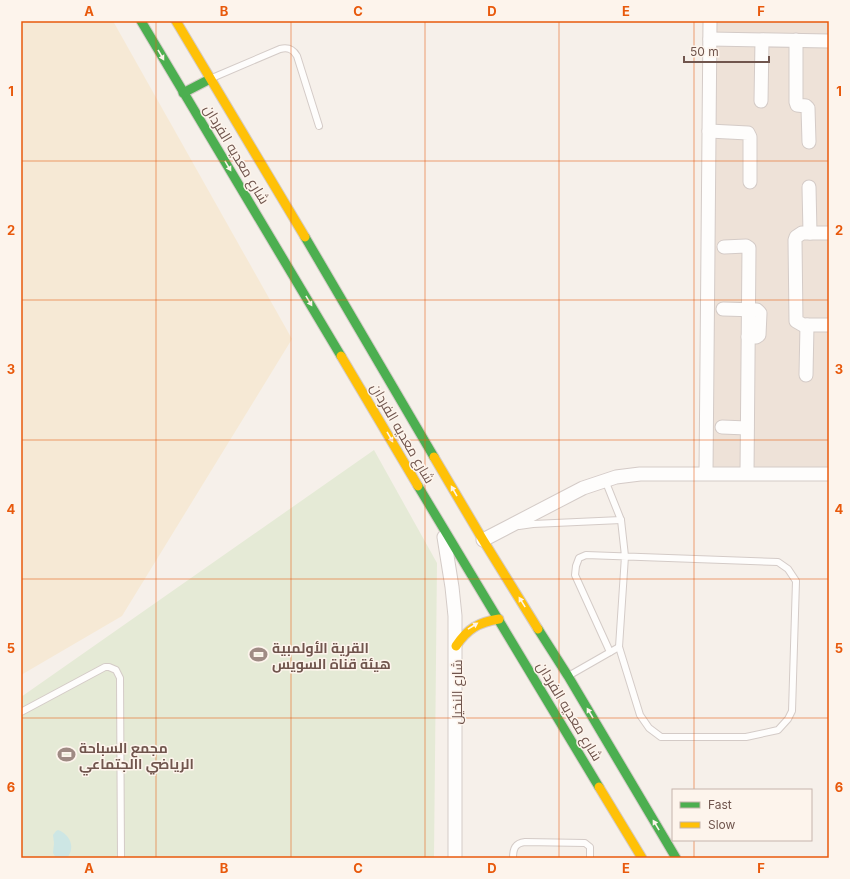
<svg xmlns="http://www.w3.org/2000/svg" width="850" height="879" viewBox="0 0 850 879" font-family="Inter,Cairo,sans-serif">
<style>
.residential{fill:#eee2d8}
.green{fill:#e5ead6}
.sand{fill:#f6e9d5}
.water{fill:#cde6e4}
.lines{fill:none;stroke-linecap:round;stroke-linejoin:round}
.lane-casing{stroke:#d4cbc7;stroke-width:8}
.street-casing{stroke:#d4cbc7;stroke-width:15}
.fast-casing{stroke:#d4cbc7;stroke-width:11}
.slow-casing{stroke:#d4cbc7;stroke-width:11}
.lane{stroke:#fefdfc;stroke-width:6}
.street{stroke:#fefdfc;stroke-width:13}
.fast{stroke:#4caf50;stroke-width:9}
.slow{stroke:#ffc107;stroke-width:9}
.oneway{fill:#fdf4ec}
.grid{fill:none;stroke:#e8590c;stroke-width:1;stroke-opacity:0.55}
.labels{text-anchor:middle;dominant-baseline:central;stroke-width:3;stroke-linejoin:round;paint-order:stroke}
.street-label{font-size:14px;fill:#70554d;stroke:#fdf4ec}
.poi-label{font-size:14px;font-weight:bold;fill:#70554d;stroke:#fdf4ec;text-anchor:start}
.neatline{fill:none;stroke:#e8590c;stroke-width:1.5}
.grid-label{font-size:13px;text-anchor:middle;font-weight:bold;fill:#e8590c}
</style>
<rect width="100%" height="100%" fill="#f6f0ea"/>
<polygon class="residential" points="705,21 829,21 829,480 701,480"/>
<polygon class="green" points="374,450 437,563 434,858 21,858 21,697"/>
<polygon class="sand" points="21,21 113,21 292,339 122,616 21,675"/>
<path class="water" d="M 58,830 C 70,834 76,848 67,858 L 56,858 L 53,853 L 54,843 L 53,835 L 56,831 Z"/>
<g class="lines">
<defs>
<g id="lane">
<path d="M 212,78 L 280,49 C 288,47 293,49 297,56 L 319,126"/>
<polyline points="605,480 621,520 625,556 619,647 640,715 649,728 661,737 746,737 778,730 788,719 792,711 796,581 788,569 778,562 586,555 579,558 576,566 575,575 610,652"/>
<polyline points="519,526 533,524 621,520"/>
<polyline points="570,675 619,647"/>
<polyline points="21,712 105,667 109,667 116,670 120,678 121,858"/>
<path d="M 513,858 C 513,849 515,843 525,842 L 585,843 L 590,847 L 590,858"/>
</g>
<g id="street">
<polyline points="710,39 829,41"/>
<polyline points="796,40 796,102 797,105 806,106 808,108 809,142"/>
<polyline points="761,101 762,40"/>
<polyline points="709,131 748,133 750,137 750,182"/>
<polyline points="809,187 810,233"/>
<polyline points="829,233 802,233 796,237 795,240 796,321 803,325 829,325"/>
<polyline points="724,247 746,246 749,248 747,473"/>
<polyline points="723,309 757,310 760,313 759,335 756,337 748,337"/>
<polyline points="806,375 807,325"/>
<polyline points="722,427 747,428"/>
<polyline points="706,473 710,21"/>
<polyline points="444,537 452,587 455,616 455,858"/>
<polyline points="483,540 583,488 616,477 640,474 829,474"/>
</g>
<g id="fast">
<polyline points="141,21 341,356"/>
<polyline points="183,93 210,79"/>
<polyline points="305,237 434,457"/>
<polyline points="418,486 599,787"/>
<polyline points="538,629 568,676 676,858"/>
</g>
<g id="slow">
<polyline points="176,21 305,237"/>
<polyline points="341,356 418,486"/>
<polyline points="434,457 483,540 538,629"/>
<path d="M 456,646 C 467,629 479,622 499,619"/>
<polyline points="599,787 642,858"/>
</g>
</defs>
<use href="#lane" class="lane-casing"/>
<use href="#street" class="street-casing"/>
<use href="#fast" class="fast-casing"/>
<use href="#slow" class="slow-casing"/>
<use href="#lane" class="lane"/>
<use href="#street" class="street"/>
<use href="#fast" class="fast"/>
<use href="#slow" class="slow"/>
</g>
<defs><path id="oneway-solid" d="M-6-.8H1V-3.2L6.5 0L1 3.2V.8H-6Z"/></defs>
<g class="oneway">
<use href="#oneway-solid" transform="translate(161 55) rotate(60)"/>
<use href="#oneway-solid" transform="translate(228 166) rotate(59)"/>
<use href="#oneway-solid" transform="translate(309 301) rotate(59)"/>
<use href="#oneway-solid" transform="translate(390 437) rotate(60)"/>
<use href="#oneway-solid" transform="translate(454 491) rotate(-120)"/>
<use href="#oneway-solid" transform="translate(522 602) rotate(-122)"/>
<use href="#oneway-solid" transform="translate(473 626) rotate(-32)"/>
<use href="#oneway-solid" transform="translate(590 713) rotate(-121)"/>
<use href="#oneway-solid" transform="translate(656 825) rotate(-121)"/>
</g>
<path class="grid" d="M 156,21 L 156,858M 291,21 L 291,858M 425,21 L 425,858M 559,21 L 559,858M 694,21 L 694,790M 21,161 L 829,161M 21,300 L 829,300M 21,440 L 829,440M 21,579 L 829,579M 21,718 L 829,718M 694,840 L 694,858"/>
<defs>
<symbol id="stadium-bare" viewBox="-9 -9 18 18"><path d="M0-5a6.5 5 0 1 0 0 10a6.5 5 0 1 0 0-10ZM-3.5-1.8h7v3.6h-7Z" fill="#9f8b84" stroke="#fdf4ec" stroke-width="2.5" paint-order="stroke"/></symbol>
</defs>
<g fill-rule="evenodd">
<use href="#stadium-bare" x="246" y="642" width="25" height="25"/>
<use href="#stadium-bare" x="54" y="742" width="25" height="25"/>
</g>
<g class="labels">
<g class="street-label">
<text transform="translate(237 154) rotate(59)">شارع معديه الفردان</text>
<text transform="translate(403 433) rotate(60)">شارع معديه الفردان</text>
<text transform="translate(456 692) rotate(-90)">شارع النخيل</text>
<text transform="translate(570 711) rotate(59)">شارع معديه الفردان</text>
</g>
<g class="poi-label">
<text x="272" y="647">القرية الأولمبية<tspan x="272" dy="16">هيئة قناة السويس</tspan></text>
<text x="79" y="747">مجمع السباحة<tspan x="79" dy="16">الرياضي االجتماعي</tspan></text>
</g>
</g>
<rect width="850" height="879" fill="none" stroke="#fdf4ec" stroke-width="44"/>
<rect x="672" y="789" width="140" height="52" fill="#fdf4ec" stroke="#c5b4ac"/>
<rect x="680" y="802" width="20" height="6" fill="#4caf50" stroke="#c5b4ac"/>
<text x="708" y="809" font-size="12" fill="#70554d">Fast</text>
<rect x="680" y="822" width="20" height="6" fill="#ffc107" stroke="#c5b4ac"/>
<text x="708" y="829" font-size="12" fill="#70554d">Slow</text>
<path d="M684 56v6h85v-6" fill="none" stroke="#70554d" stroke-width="2"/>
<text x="690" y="56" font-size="12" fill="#70554d" stroke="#fdf4ec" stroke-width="3" paint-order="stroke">50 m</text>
<rect x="22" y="22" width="806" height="835" class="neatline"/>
<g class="grid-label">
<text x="89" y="16">A</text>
<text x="224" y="16">B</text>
<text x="358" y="16">C</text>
<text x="492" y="16">D</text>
<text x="626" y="16">E</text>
<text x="761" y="16">F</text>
<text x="11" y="96">1</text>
<text x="839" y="96">1</text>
<text x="11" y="235">2</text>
<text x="839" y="235">2</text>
<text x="11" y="374">3</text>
<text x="839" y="374">3</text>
<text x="11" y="514">4</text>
<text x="839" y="514">4</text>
<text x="11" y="653">5</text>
<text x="839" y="653">5</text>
<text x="11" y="792">6</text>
<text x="839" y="792">6</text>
<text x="89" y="873">A</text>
<text x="224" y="873">B</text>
<text x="358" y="873">C</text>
<text x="492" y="873">D</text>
<text x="626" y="873">E</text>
<text x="761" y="873">F</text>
</g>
</svg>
